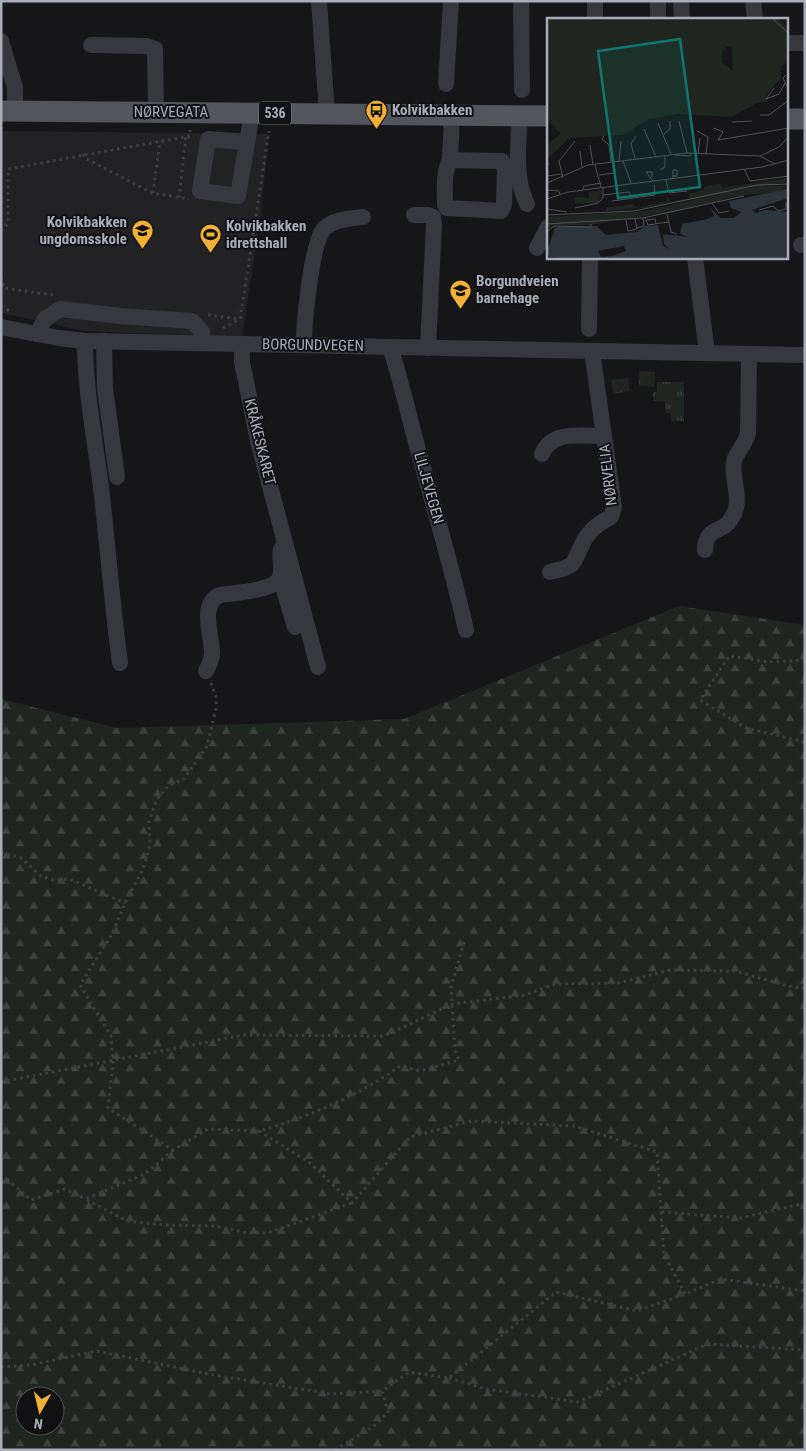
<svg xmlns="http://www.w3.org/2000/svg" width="806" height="1451" viewBox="0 0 806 1451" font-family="'Roboto Condensed',sans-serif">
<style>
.built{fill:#222225}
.grass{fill:url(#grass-tufts)}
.forest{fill:url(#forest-firs);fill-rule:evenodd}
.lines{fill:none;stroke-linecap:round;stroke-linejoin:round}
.path{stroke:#3d3f44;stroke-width:3;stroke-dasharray:2.5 4;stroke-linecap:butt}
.minor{stroke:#37383d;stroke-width:16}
.major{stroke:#53555c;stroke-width:21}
.labels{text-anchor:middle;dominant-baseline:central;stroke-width:4;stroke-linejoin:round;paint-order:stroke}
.shield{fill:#111113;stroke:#7b7e86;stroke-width:1}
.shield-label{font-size:14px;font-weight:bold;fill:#a8adb8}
.poi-label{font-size:15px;font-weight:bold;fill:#a8adb8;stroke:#111113;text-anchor:start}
.street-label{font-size:15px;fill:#a8adb8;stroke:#111113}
.inset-road{fill:none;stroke:#505258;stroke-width:1}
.view{fill:#0f766e;fill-opacity:0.15;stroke:#0f766e;stroke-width:2.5}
.inset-edge{fill:none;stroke:#a8adb8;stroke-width:2.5}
</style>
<defs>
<pattern id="grass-tufts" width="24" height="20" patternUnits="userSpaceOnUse" patternTransform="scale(1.25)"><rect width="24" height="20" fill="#1e261f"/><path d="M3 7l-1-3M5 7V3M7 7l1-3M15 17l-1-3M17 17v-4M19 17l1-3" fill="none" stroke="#3c433d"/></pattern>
<pattern id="forest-firs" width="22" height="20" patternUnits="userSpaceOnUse" patternTransform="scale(1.25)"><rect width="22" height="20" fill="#1e261f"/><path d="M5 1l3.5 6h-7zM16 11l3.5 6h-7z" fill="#3c433d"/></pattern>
</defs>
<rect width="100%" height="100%" fill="#161618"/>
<polygon class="built" points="1,131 269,134 261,214 242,337 84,331 1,313"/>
<g class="grass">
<polygon points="639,371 655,372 654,387 639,386"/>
<polygon points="628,378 630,391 613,394 611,380"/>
<polygon points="657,382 684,382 684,421 671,421 671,413 666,413 665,402 653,401 653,392 657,392"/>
</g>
<path class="forest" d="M 679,606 L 805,625 L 805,1450 L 1,1450 L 1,699 L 117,728 L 404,719 ZM 25,1396 L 55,1396 L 55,1426 L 25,1426 Z"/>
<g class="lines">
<g class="path">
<polyline points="83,154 85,158 152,193 189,199"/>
<polyline points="153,193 160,141"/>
<polyline points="179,198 186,136"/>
<polyline points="1,231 8,223 8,169 190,136 190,130"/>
<polyline points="1,277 4,288 53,295"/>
<polyline points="1,306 11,312"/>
<polyline points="208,315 240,319"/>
<polyline points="223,328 240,319 269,131"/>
<polyline points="805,660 770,662 729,656 700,700 746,728 805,742"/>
<polyline points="211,683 216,697 216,709 207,746 184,779 168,786 157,799 149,821 150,845 143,869 125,903 112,934 80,985 111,1036 113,1062 108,1108 173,1150 208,1129 259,1131"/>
<polyline points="1,853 20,857 41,876 53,880 69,879 125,903"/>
<path d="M 464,942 L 451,987 L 455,1050 L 459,1060 L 420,1071 L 400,1066 C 358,1096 308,1117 259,1131 L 310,1163 L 352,1203 L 410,1137 L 471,1121 L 574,1126 L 657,1152 L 661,1212 L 741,1218 L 805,1203"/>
<polyline points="1,1082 244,1035 384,1036 452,1004 525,995 555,984 618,983 670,970 734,971 792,987 805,988"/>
<polyline points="173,1150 145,1174 85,1199 127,1221 164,1225 215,1226 247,1233 268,1233 352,1203"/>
<polyline points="1,1181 7,1179 31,1200 65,1189 85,1199"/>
<polyline points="661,1212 664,1254 685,1294"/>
<polyline points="1,1367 31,1365 97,1351 208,1374 331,1394 382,1391 409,1372 449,1378 556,1292 637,1311 685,1294 721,1279 805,1291"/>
<polyline points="449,1378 486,1389 578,1402 708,1344 805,1350"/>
<polyline points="335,1450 377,1424 388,1412 382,1391"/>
</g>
<g class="minor">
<polyline points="319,1 327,114"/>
<polyline points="521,1 522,90"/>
<polyline points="595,1 595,19"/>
<polyline points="658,1 658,19"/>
<polyline points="681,1 682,19"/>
<polyline points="753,1 755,19"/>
<polyline points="1,41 15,87 15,111"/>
<polyline points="787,43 805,43"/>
<polyline points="91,45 147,46 155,49 156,112"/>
<polyline points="446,84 451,1"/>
<path d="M 520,116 C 518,145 514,178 527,204"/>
<polyline points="247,142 208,139 200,191 238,196 252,113"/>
<path d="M 450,160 C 443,173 445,190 445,205 L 447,208 L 501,211 L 504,205 L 505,166 L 502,161 L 498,161 L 450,160 L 452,115"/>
<polyline points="414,215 428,215 433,217 434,224 428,348"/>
<polyline points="801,245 805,245"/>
<polyline points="537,248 548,227"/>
<polyline points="695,258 707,353"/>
<polyline points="1,327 59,338 85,341 805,355"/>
<polyline points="589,329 590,258"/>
<polyline points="37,334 45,319 60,309 120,316 192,321 202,332 202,343"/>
<path d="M 85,341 C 85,391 95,439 101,488 C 108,547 112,605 120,663"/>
<polyline points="104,341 105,388 117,477"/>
<polyline points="242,344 242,362 258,441 318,667"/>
<path d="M 304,345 C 304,323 311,247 323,230 C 331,220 350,218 363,217"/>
<path d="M 390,347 C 401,380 408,413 417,446 C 434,507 452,568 466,630"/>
<path d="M 542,454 C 551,430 582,436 603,436"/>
<path d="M 705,550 C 705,526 724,533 731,519 C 733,516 735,512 736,508 C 740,493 731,477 734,461 C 737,451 746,444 748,433 L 749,354"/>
<path d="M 550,572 C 556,570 567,569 572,564 C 576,560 578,552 581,547 C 587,532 597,524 611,517 L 614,507 L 592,351"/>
<polyline points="280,577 295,627"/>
<path d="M 206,671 C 209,665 212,660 212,653 C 212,636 199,603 220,595 C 234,593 275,591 280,577 C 283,568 279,558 281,549"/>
</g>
<g class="major">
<polyline points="1,111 548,116"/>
<polyline points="787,119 805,119"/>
</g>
</g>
<defs>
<symbol id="bus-pin" viewBox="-11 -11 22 30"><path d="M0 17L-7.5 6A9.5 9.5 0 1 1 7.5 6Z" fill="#f2b134" stroke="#111113"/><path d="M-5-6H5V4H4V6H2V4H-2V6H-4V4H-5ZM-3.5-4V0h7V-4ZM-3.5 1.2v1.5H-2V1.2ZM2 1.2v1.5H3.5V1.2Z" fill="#111"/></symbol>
<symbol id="school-pin" viewBox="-11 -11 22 30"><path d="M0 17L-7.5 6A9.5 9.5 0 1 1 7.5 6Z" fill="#f2b134" stroke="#111113"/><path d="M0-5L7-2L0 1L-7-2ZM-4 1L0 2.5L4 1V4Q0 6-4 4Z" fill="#111"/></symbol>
<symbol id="stadium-pin" viewBox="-11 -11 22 30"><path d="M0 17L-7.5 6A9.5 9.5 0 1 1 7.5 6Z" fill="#f2b134" stroke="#111113"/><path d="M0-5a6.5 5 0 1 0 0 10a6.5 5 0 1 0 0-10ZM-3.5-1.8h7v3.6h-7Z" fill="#111"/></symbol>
</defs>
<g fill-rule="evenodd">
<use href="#bus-pin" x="364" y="98" width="25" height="34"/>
<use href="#school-pin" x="130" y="218" width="25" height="34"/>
<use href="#stadium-pin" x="198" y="222" width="25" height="34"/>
<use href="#school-pin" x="448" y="278" width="25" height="34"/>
</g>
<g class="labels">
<rect class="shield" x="259" y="101.5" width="32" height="23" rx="4"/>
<g class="shield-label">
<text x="275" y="113">536</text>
</g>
<g class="poi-label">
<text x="392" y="110">Kolvikbakken</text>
<text x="127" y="222" text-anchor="end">Kolvikbakken<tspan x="127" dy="17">ungdomsskole</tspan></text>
<text x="226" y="226">Kolvikbakken<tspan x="226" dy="17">idrettshall</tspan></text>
<text x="476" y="281">Borgundveien<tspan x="476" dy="17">barnehage</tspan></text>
</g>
<g class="street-label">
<text x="171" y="112">NØRVEGATA</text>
<text transform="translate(313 345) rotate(1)">BORGUNDVEGEN</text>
<text transform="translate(260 442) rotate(76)">KRÅKESKARET</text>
<text transform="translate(608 475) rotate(-97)">NØRVELIA</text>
<text transform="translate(429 488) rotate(74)">LILJEVEGEN</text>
</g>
</g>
<g transform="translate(547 18)">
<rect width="241" height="241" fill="#161618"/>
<path d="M 239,160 L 239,164 L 105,189 L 59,193 L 59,190 L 86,186 L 91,190 L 120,183 L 119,176 L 123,184 L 142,180 L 141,176 L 157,172 L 157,169 L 174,165 L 175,170 ZM 241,167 L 229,175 L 197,177 L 120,195 L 42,207 L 8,207 L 0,211 L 0,199 L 97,193 L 206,169 ZM 56,172 L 51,185 L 28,186 L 27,179 L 42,180 L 41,174 Z" fill="#1e261f"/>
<path d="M 0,0 L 230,0 L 241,9 L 241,43 L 234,48 L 234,60 L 218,78 L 221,84 L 210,85 L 184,99 L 131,96 L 102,101 L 76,117 L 23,120 L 1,140 L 4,147 L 0,147 L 0,126 L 14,116 L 0,101 ZM 181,28 L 185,30 L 186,53 L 175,44 L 175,34 Z" fill="#1e261f" fill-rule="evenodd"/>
<path d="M 241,171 L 241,180 L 205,192 L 209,195 L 219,192 L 241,194 L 241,241 L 41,242 L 3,239 L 0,234 L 8,209 L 49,208 L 59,217 L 90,214 L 98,208 L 111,207 L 116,228 L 123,231 L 117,226 L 116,216 L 142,219 L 133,216 L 135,206 L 160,201 L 167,198 L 164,191 L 174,200 L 187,200 L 194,194 L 184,190 L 182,183 ZM 77,228 L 79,233 L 65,238 L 54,239 L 51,233 Z" fill="#2c353c" fill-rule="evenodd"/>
<path class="inset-road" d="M 225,0 L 242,16M 239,57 L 236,60 L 242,72M 227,70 L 219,81 L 232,76 L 238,65M 213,97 L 222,97 L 242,82M 132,103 L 140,135M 185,104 L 205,103M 111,105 L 124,136M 167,110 L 176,114 L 171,122M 97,111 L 109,139M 150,113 L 161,119 L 159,136M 117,116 L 123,111 L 123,103M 57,118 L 55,121 L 62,127 L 64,144M 171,122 L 242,110M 43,127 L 46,147M 33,133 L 35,149M 151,136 L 153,120M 128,137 L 143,138 L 145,135M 213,138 L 232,129 L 242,118M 88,141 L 84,126 L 89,118M 72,143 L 74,123M 76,143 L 84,165M 48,147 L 54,169M 197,151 L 203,163 L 242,158M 113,152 L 118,149 L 118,138M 52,157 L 68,155M 0,158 L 15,156M 105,159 L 105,154 L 99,154 L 106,163M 16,160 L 12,143 L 28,123M 126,160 L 126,152 L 130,152 L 130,158 L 126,158M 119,162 L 122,175 L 140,173M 0,165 L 41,147 L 140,135 L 213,138 L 228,146M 0,172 L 12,173 L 13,177M 35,173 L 37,168 L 54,165M 56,177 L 82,174 L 85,180M 0,181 L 21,174 L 215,149 L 242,142M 65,183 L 108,177 L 107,167M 165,185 L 172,195 L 182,193M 28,190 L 51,185 L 56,180 L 56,170M 0,191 L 20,194M 212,192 L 226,188 L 231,193 L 239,191 L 239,184M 120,196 L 124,214 L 130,216M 0,197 L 87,193 L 210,167 L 242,166M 79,202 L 81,213 L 90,211 L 88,201M 0,206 L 96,200 L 197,178M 109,206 L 108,201 L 99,202 L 101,207 L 114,205 L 122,204M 90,210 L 97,208 L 96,200M 0,214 L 7,208 L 44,209 L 44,206"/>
<path class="view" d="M 133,21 L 153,169 L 71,180 L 51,33 Z"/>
<rect width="241" height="241" class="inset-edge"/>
</g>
<rect width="806" height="1451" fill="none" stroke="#a8adb8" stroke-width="5"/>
<g transform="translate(40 1411) rotate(188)"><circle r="24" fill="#111113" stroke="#4d4f55"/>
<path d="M0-4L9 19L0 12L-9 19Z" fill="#f2b134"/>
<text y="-8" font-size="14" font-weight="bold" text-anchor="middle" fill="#a8adb8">N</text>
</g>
</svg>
